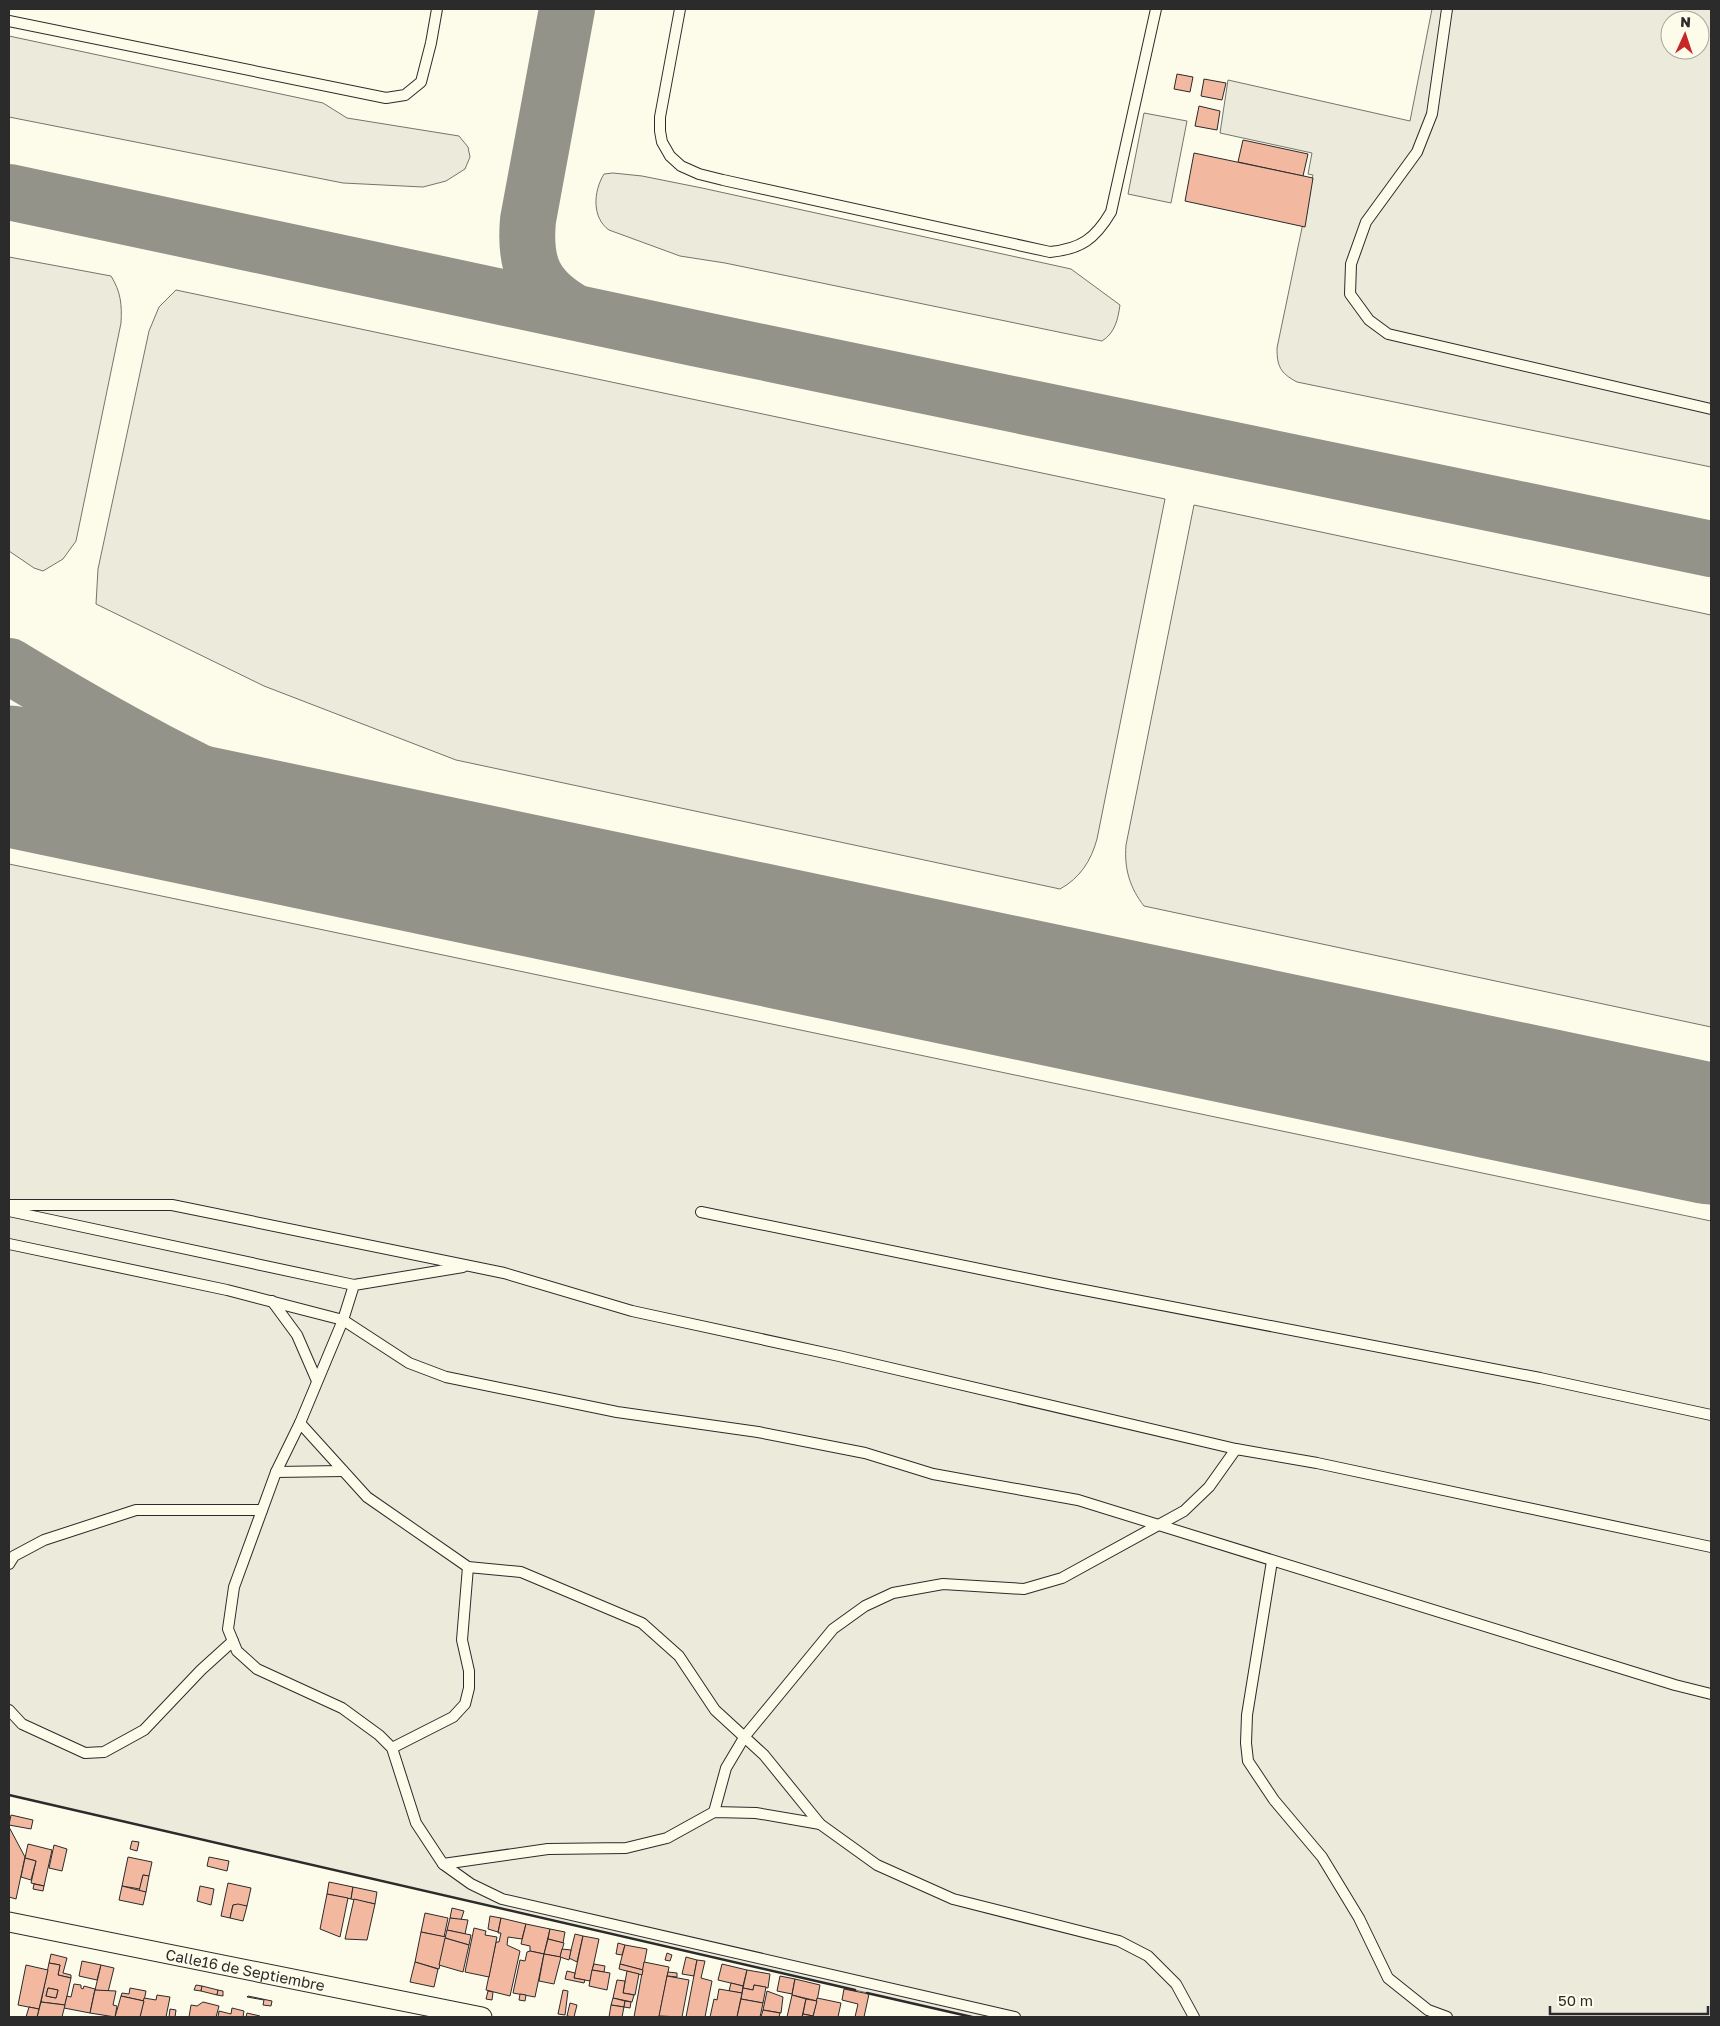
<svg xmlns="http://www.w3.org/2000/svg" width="1720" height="2026" viewBox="0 0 1720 2026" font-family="'Golos Text',sans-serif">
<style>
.green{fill:#ecebdb;stroke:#74746e;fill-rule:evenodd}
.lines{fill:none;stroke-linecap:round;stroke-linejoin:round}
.taxiway{stroke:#94938a;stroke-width:56}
.runway{stroke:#94938a;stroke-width:141}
.building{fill:#f2b8a0;stroke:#2b2b2b;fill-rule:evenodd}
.lane-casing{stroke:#2b2b2b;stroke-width:12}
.street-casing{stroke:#2b2b2b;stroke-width:21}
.lane{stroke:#fdfbea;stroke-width:10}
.street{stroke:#fdfbea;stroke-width:19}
.wall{stroke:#2b2b2b;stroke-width:2.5}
.labels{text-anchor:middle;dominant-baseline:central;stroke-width:4;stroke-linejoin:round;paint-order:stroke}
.street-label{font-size:15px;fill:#2b2b2b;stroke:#fdfbea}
</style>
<rect width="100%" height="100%" fill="#fdfbea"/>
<g class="green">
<path d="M 1432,9 L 1711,9 L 1711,467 L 1297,382 C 1280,373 1277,366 1277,348 L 1313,175 L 1308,174 L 1312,153 L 1220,133 L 1228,80 L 1410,121 ZM 1670,20 L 1700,20 L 1700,50 L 1670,50 Z"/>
<polygon points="9,36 323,103 347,118 459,136 468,147 470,157 465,169 446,181 423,187 343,183 9,117"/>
<polygon points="1144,113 1187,121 1171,203 1128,194"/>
<path d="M 613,173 L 642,176 L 702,188 L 1071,269 L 1120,305 C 1118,319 1115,333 1102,341 L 725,263 L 680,256 L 609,230 C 592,218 593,192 604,174 Z"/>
<path d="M 9,257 L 111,276 C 121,292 122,305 121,323 L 76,541 L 63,559 L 43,571 L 34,568 L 9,551 Z"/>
<path d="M 176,290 L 1165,499 L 1097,839 C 1091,861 1080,878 1060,889 L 456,760 L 264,686 L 96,604 L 98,569 L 149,331 L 159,307 Z"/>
<path d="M 1194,505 L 1711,615 L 1711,1027 L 1144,906 C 1130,888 1124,869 1126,845 Z"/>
<polygon points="9,864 1711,1221 1711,2017 972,2017 9,1795"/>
</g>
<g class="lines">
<g class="taxiway">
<path d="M 567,9 L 528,220 C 524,265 534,289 574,312"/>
<polyline points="9,192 694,338 1711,549"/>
<path d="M 9,666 C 109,727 209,782 319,825 C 391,852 467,868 541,888"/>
</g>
<polyline class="runway" points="9,776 1711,1134"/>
</g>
<g class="building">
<polygon points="1177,74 1193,77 1190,92 1174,89"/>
<polygon points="1204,79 1226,83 1222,100 1201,96"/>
<polygon points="1199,106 1220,111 1217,130 1195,126"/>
<polygon points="1243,140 1308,154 1303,176 1238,162"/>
<polygon points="1194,153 1313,178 1305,227 1185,201"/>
<polygon points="11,1815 33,1820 31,1829 9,1825"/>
<polygon points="9,1827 25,1857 16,1899 9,1897"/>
<polygon points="132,1841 139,1842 137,1851 130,1849"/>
<polygon points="28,1844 52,1850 44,1886 31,1883 36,1861 25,1858"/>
<polygon points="54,1845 67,1849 62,1871 49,1868"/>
<polygon points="128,1857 152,1862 149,1876 143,1875 140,1889 122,1886"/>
<polygon points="209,1857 229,1861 227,1871 207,1866"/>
<polygon points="25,1858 36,1861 31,1880 21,1877"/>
<polygon points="143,1875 149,1876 146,1892 139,1891"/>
<polygon points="329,1882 353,1887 351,1899 327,1894"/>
<polygon points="228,1883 251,1888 247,1906 233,1905 230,1918 221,1916"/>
<polygon points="34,1884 44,1886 43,1891 33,1889"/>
<polygon points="122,1886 146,1892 143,1905 119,1900"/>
<polygon points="200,1886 214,1889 211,1905 197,1901"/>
<polygon points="353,1887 377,1892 375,1904 351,1899"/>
<polygon points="327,1894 348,1898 340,1937 320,1929"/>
<polygon points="354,1899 375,1904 367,1940 345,1939"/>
<polygon points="238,1904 247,1906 243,1921 230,1918 233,1905"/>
<polygon points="452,1908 464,1911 461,1920 450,1918"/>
<polygon points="425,1913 448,1918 444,1937 421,1932"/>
<polygon points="490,1916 501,1918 498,1932 488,1929"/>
<polygon points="450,1918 468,1920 465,1934 447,1930"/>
<polygon points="501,1918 526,1924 522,1939 508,1937 507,1945 520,1951 510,1996 486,1990 496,1942 499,1942 501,1933 498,1933"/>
<polygon points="526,1924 550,1929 544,1954 530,1951 530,1946 521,1944"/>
<polygon points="474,1928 486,1931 485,1935 497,1937 489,1977 465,1972"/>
<polygon points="550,1929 565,1932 563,1943 548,1939"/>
<polygon points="447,1930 471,1935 469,1945 445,1938"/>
<polygon points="421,1932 446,1937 439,1969 415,1962"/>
<polygon points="575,1934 583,1936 577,1962 569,1958"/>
<polygon points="583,1936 599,1939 590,1981 574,1978"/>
<polygon points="445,1938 469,1945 463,1972 439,1965"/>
<polygon points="548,1939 564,1943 560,1957 544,1954"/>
<polygon points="618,1943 625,1945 622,1955 616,1954"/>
<polygon points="625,1945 647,1949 643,1970 620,1964"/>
<polygon points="562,1949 571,1950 569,1960 560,1957"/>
<polygon points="530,1951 544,1954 535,1997 513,1993 520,1960 525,1961 527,1952"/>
<polygon points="667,1953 672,1955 670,1961 665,1960"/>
<polygon points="51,1954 67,1958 63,1973 71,1975 71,1978 58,1975 60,1965 49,1963"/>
<polygon points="544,1954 561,1957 554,1984 539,1981"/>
<polygon points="686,1957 697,1960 694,1976 682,1974"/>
<polygon points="697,1960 705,1961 701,1978 712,1981 705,2017 686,2017"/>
<polygon points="82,1961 101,1965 97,1980 79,1976"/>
<polygon points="415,1962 438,1969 434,1987 410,1982"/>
<polygon points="644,1962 669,1967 659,2017 634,2017"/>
<path d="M 49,1963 L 60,1965 L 58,1975 L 71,1978 L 65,2005 L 41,2002 ZM 48,1988 L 58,1990 L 56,1998 L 46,1996 Z"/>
<polygon points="594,1964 605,1966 604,1972 592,1970"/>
<polygon points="620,1964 643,1970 642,1975 619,1969"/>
<polygon points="722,1964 747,1970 743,1986 718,1980"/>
<polygon points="26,1965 48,1970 39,2009 18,2005"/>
<polygon points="101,1965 114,1968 108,1992 95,1990"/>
<polygon points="592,1970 610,1973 607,1990 589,1986"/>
<polygon points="747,1970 770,1974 768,1988 754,1985 753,1990 743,1988"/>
<polygon points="567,1971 575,1973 574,1978 585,1980 584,1983 565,1979"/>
<polygon points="627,1971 639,1974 635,1995 623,1993"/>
<polygon points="668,1972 677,1973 677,1977 667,1976"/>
<polygon points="667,1976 689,1980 682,2017 659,2016"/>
<polygon points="780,1976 795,1979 792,1994 777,1991"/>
<polygon points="795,1979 820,1985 817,2001 792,1995"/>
<polygon points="617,1980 625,1981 623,1993 634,1995 632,2002 613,1998"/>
<polygon points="731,1983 743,1986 742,1993 729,1991"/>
<polygon points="74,1984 81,1985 81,1988 83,1989 84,1986 95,1989 90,2013 64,2008 67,1996 71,1997"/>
<polygon points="196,1985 202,1986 201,1991 194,1990"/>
<polygon points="754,1985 766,1987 763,2003 741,1999 743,1988 753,1990"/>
<polygon points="202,1986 218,1990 217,1995 201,1991"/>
<polygon points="48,1988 58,1990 56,1998 46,1996"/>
<polygon points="130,1988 146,1991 144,2001 121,1996 122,1993 129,1994"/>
<polygon points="719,1989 742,1993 737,2017 710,2017 714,1999 717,2000"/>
<polygon points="844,1989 869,1994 864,2017 855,2017 858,2004 842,2000"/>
<polygon points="95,1990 116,1991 113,2005 117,2006 115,2017 90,2013"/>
<polygon points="218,1990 223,1991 223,1996 217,1995"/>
<polygon points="563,1990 568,1991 565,2015 558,2014"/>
<polygon points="488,1991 493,1992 492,2000 486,1999"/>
<polygon points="767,1991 783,1997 781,2013 763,2010"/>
<polygon points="520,1994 526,1995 525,2001 519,2000"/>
<polygon points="157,1995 170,1997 166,2017 140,2017 144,1998 156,2000"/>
<polygon points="792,1995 806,1999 802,2017 787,2017"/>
<polygon points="121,1996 144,2001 140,2017 115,2017"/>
<polygon points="248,1996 272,2001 271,2006 263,2005 264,2000 247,1997"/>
<polygon points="613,1998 625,2001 624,2007 611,2005"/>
<polygon points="817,1998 841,2003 838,2017 813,2017"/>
<polygon points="741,1999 763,2003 760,2017 737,2017"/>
<polygon points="806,1999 817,2001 813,2016 803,2014"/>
<polygon points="625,2001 631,2002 630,2008 624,2007"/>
<polygon points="41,2002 65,2005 62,2017 37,2017"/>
<polygon points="203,2002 219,2006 216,2017 189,2017 191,2005 197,2006"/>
<polygon points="570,2003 577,2005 574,2017 567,2016"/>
<polygon points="611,2005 624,2007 622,2017 609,2017"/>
<polygon points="29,2007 39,2009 37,2017 26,2017"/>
<polygon points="232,2008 244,2011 243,2017 218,2017 219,2011 231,2014"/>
<polygon points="170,2009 176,2010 175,2017 169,2017"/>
<polygon points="763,2010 780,2013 779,2017 761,2017"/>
<polygon points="247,2013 260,2016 259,2017 246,2017"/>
<polygon points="803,2014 813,2016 813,2017 802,2017"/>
</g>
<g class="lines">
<defs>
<g id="lane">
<path d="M 680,9 L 660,117 L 660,131 L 662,142 L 670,156 L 681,166 L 699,174 L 723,180 L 1050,252 C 1081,249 1095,239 1111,212 L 1156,9"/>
<polyline points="1447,9 1432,114 1417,152 1366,222 1351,264 1350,294 1369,320 1388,334 1711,409"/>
<polyline points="9,21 386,98 405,95 421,82 431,43 437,9"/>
<polyline points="9,1205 172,1205 504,1273 632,1311 839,1356 1236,1449"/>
<polyline points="9,1211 354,1285"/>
<polyline points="701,1212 1053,1284 1540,1378 1711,1415"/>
<polyline points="9,1244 227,1290 343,1320 409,1363 446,1377 617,1412 758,1432 865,1453 933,1474 1078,1500 1675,1685 1711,1694"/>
<polyline points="463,1267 354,1285 343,1320 300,1423 276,1472 234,1587 228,1629 237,1651 257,1669 342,1708 379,1735 392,1748 416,1823 443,1864 548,1849 626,1848 667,1838 714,1812 756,1813 820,1824"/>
<polyline points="272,1301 297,1335 317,1381"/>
<polyline points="300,1423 367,1497 468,1567 521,1572 642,1623 679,1656 715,1710 764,1755 820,1824 877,1865 953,1899 1119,1941 1148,1956 1176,1984 1194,2017"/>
<polyline points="276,1472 343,1471"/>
<polyline points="1272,1561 1247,1715 1246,1743 1248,1761 1274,1800 1322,1857 1359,1918 1388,1978 1428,2010 1447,2017"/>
<polyline points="9,1564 14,1556 44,1540 136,1510 262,1510"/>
<polyline points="9,1710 22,1724 85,1753 104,1752 144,1730 201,1670 233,1641"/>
<polyline points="392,1748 453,1717 465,1704 469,1688 469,1671 462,1640 468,1567"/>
<polyline points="714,1812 726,1768 745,1736 833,1629 865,1606 893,1593 943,1584 1024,1589 1062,1578 1184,1511 1209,1487 1236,1449 1317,1463 1711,1547"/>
<polyline points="443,1864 471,1884 502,1899 1015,2017"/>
</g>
<g id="street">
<path id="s1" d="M 9,1922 L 482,2017"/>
</g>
</defs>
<use href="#lane" class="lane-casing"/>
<use href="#street" class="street-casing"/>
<use href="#lane" class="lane"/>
<use href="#street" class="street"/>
<g class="wall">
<polyline points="9,1795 855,1990"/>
<polyline points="867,1993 972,2017"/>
</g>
</g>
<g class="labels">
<g class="street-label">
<text stroke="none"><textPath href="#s1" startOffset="241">Calle16 de Septiembre</textPath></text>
</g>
</g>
<rect width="1720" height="2026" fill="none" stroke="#2b2b2b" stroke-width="20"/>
<g transform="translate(1685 35) rotate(3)"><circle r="24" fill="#fdfbea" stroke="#a9a89e"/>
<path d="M0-4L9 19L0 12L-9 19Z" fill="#c62828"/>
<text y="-8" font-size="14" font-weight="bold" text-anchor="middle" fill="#2b2b2b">N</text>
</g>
<path d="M1550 2006v8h158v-8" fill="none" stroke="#2b2b2b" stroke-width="2.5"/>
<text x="1558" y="2006" font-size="15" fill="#2b2b2b" stroke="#fdfbea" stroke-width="4" paint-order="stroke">50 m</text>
</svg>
